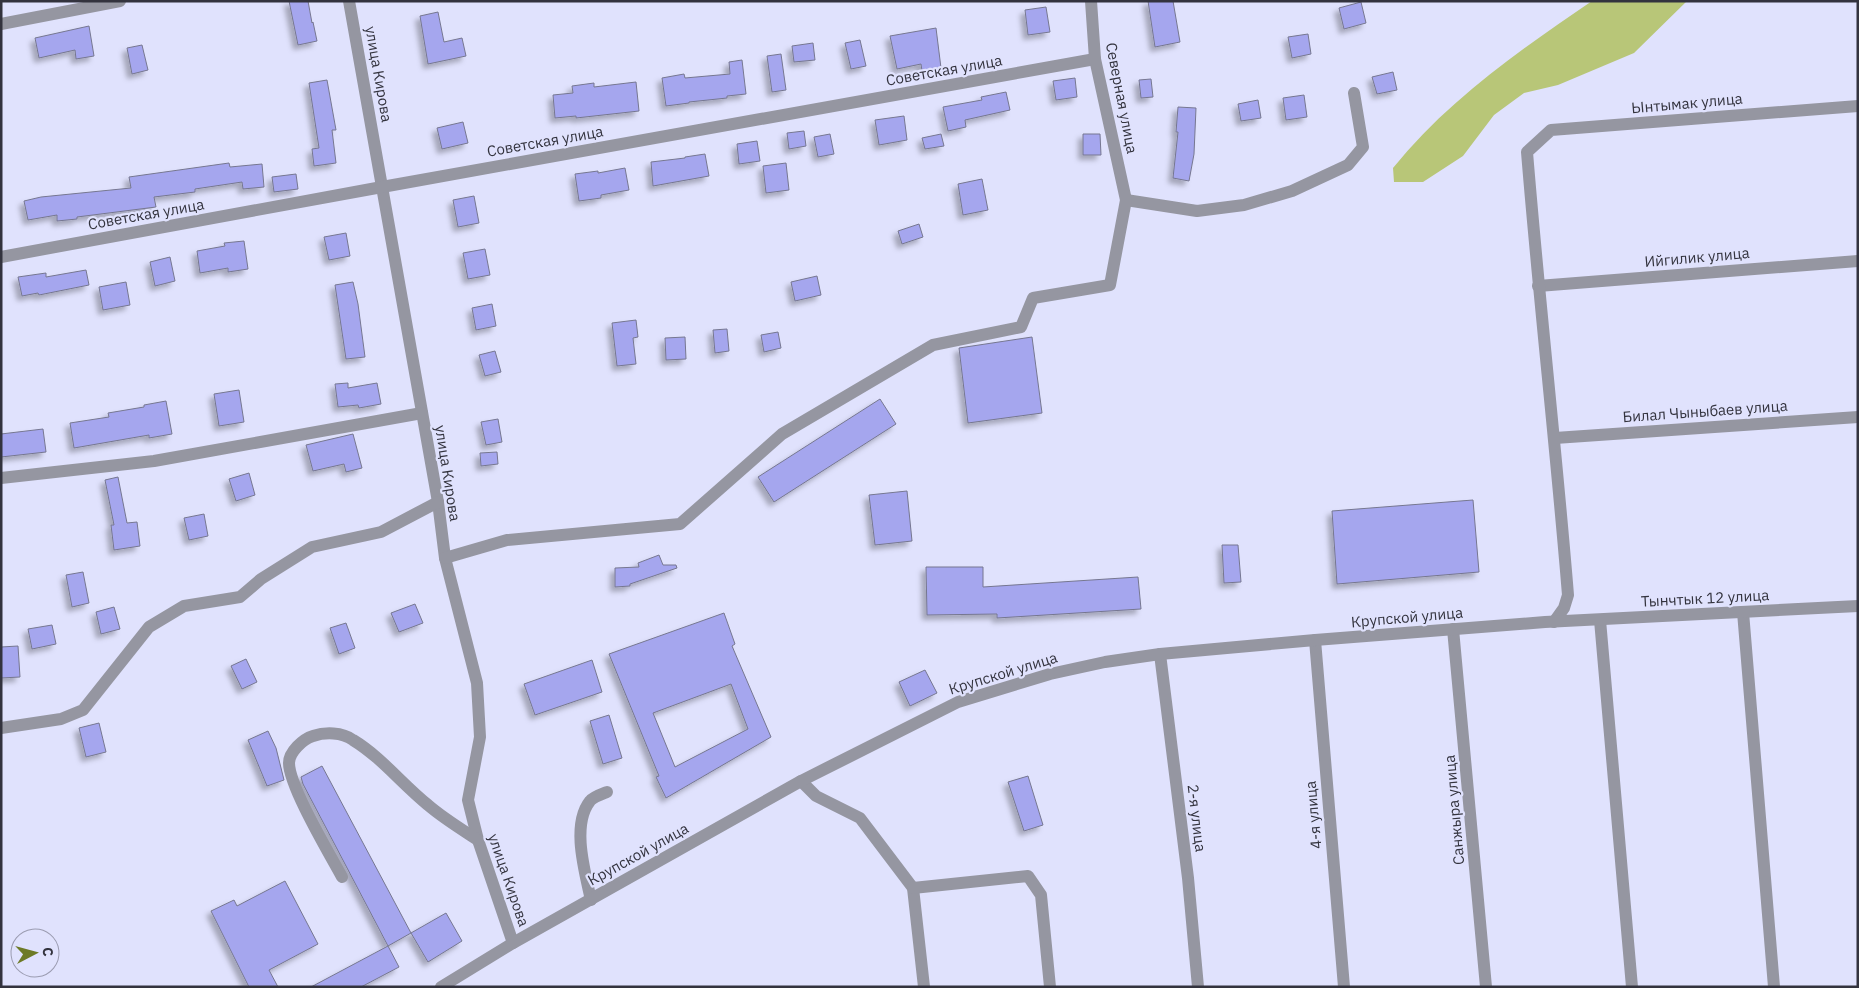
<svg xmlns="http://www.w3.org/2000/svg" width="1859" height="988" viewBox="0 0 1859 988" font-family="'IBM Plex Sans',sans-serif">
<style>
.water{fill:#b8c678}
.building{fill:#a5a6ee;stroke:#767790;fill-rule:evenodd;filter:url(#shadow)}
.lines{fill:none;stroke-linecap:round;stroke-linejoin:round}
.minor{stroke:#9596a1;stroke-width:12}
.labels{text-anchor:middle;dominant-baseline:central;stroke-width:4.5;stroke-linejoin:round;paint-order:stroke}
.street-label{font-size:15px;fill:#33333e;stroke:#e0e2fd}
</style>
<defs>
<filter id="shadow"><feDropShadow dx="-4.5" dy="4.5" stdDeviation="2.5" flood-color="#0004"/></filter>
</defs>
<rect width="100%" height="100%" fill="#e0e2fd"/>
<path class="water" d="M 1592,1 L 1687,1 L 1634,53 L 1558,85 L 1524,93 L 1494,115 L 1463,156 L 1423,182 L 1394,182 L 1393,168 C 1448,100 1520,50 1592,1 Z"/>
<g class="building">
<polygon points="289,1 308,1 312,23 313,22 317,41 298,45"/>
<polygon points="1148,1 1173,1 1180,42 1155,47"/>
<polygon points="1361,2 1366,23 1344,29 1339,8"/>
<polygon points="1046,7 1050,32 1028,35 1025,10"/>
<polygon points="438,12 444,42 462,38 466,56 428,64 420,16"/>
<polygon points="89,26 94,56 76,59 75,50 39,58 35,38"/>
<polygon points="936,28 941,68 922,71 921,64 897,69 890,36"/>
<polygon points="1308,34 1311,54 1292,58 1288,37"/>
<polygon points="860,40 866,66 851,69 845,43"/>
<polygon points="813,43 815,60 794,62 792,46"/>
<polygon points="142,45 148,70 132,74 127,48"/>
<polygon points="781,54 786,90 772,92 767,56"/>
<polygon points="742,60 746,94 727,96 727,98 689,102 689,103 666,106 662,78 684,74 685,78 730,74 729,62"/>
<polygon points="1393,72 1397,90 1377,94 1372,77"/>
<polygon points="1075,78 1077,97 1056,100 1053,81"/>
<polygon points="1151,79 1153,97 1141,98 1139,80"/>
<polygon points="327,80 336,130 332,130 336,163 314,166 312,149 319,148 309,83"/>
<polygon points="636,82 639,111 576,118 576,116 555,118 553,95 573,93 572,86 594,83 594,87"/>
<polygon points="1006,92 1010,110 965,120 966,127 948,131 943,107 982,100 981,97"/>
<polygon points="1304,95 1307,117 1286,120 1283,98"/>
<polygon points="1258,100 1261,118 1241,121 1238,104"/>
<polygon points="1178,107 1196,108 1194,154 1189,181 1173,178 1178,132 1176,132"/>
<polygon points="904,116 907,140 879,145 875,120"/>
<polygon points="463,122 468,143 442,149 437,128"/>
<polygon points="804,131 806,146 789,149 787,133"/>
<polygon points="830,134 834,154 818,157 814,137"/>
<polygon points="941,134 944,146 925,149 922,138"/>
<polygon points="1083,134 1100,134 1101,155 1083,155"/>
<polygon points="757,141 760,161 739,164 737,144"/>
<polygon points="705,154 709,176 653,186 651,162 685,158 685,157"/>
<polygon points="229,163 230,167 262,164 264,187 243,189 242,182 195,189 195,192 154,197 156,207 77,217 77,219 57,221 57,215 28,220 24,201 41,197 131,188 129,177"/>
<polygon points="786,163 789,190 766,193 763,166"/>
<polygon points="625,168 629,190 601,195 601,198 579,201 575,174 598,171 598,173"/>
<polygon points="296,174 298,189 274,192 272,177"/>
<polygon points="982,179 988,210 963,215 958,184"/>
<polygon points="474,196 479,223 458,227 453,200"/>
<polygon points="919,224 923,237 902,244 898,231"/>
<polygon points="346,233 350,256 329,260 324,237"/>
<polygon points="244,241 248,269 228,272 228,268 200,273 197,251 225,246 224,243"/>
<polygon points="485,249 490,275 468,279 463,253"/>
<polygon points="170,257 175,281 155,286 150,262"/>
<polygon points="86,270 89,285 39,295 38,293 22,296 18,277 46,273 46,277"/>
<polygon points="817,276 821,295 795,301 791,282"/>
<polygon points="126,282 130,305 103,310 99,287"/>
<polygon points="353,282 358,304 365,357 346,359 335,285"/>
<polygon points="492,304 496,326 476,330 472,308"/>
<polygon points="636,320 638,337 633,338 636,364 617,366 612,323"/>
<polygon points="727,329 729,351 715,353 713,330"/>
<polygon points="778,332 781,348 764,352 761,335"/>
<polygon points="685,337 686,359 666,360 665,338"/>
<polygon points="1032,337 1042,413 968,423 959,348"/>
<polygon points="495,351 501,372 485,376 479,355"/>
<polygon points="348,383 348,388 377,383 381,404 359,408 358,405 338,407 335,384"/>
<polygon points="239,390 244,422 219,426 214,394"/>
<polygon points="880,399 896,424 774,502 758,477"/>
<polygon points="166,401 172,434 149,438 149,435 74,448 70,423 109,417 108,413 144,407 144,405"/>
<polygon points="498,419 502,442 486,445 481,422"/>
<polygon points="43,429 46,452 1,457 1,434"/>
<polygon points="353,434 362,468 346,472 344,464 313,471 306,445"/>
<polygon points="497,452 498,464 481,466 480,453"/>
<polygon points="249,473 255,495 236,501 229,479"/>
<polygon points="118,477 127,523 137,522 140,546 114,550 111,525 114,525 105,480"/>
<polygon points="907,491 912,541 875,545 869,495"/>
<polygon points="1473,500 1479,572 1337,584 1332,511"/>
<polygon points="204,514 208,536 189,540 184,518"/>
<polygon points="1222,545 1238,545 1241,582 1224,583"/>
<polygon points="659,555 663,565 676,565 677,568 630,584 630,586 615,587 615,568 639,567 638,563"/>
<polygon points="926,567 983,567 983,587 1138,577 1141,609 997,618 997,614 927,615"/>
<polygon points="83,572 89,603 72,607 66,575"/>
<polygon points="415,604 423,623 399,632 391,613"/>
<polygon points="114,607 120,629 101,634 96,612"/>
<path d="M 724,613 L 735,644 L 732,646 L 771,737 L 666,798 L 656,777 L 659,776 L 609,654 ZM 731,684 L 748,729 L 675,767 L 653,713 Z"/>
<polygon points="346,623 355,648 339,654 330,628"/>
<polygon points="52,625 56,644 32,649 28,629"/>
<polygon points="18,646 20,677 1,678 1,647"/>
<polygon points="246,659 257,682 242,689 231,666"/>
<polygon points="592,660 602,692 535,715 524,684"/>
<polygon points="925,670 937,693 910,706 899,682"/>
<polygon points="609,715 622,758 603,764 590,721"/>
<polygon points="99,723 106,752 86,757 79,728"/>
<polygon points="268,731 276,748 284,780 267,786 248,740"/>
<polygon points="322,766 411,933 388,946 303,784 301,777"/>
<polygon points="1028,776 1043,825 1024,831 1008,782"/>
<polygon points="285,881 318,944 269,970 278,987 249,987 211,911 234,900 237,906"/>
<polygon points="446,913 462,941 428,962 411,933"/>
<polygon points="388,946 399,967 361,987 311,987"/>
</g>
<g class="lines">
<g class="minor">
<polyline points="349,1 438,502 445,558 477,683 480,737 468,800 478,840 513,943"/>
<polyline points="1,24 120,1"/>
<polyline points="1126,200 1197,211 1244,205 1292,191 1348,165 1363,147 1354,93"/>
<polyline points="1,257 382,187 1095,59"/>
<polyline points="1538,286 1858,261"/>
<polyline points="1555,438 1858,417"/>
<polyline points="1,478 154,461 422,413"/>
<polyline points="445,558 507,540 680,524 782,434 933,345 1021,327 1033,298 1110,285 1126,200 1095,59 1091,1"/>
<polyline points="1743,612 1774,987"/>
<polyline points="1600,620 1632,987"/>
<path d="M 1554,622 L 1564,608 L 1568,595 C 1556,447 1539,300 1527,152 L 1551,130 L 1858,106"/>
<polyline points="1453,629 1486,987"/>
<polyline points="1315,640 1344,987"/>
<polyline points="1160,654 1188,878 1198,987"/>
<polyline points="1,728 61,719 83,710 149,627 184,606 240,597 261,579 312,547 381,532 438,502"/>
<polyline points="801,781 816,796 860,818 913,888 924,987"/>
<path d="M 342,877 C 329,853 289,786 289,763 C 289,752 303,739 313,736 C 325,732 342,732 353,740 C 381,757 402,784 428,805 C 443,818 461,829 478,840"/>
<polyline points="913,888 1028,876 1041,895 1050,987"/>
<path d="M 591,900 C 585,872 571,825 590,801 C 593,797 602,794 607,792"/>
<polyline points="441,987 513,943 801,781 958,702 1050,674 1105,662 1160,654 1315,640 1545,622 1858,606"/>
</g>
</g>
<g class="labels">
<g class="street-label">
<text transform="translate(944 70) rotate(-10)">Советская улица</text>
<text transform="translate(379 74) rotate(80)">улица Кирова</text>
<text transform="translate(1122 98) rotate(79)">Северная улица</text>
<text transform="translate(1687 103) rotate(-5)">Ынтымак улица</text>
<text transform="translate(545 141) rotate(-10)">Советская улица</text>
<text transform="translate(146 214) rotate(-10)">Советская улица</text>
<text transform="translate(1697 257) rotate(-5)">Ийгилик улица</text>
<text transform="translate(1705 411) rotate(-4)">Билал Чыныбаев улица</text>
<text transform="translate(448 473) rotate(81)">улица Кирова</text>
<text transform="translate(1705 598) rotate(-3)">Тынчтык 12 улица</text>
<text transform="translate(1407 617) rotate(-5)">Крупской улица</text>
<text transform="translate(1003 673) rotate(-17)">Крупской улица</text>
<text transform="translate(1454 810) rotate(-95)">Санжыра улица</text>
<text transform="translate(1313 815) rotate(-95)">4-я улица</text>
<text transform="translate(1197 818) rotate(83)">2-я улица</text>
<text transform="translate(638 854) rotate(-29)">Крупской улица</text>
<text transform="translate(509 880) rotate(71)">улица Кирова</text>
</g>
</g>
<rect width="1859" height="988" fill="none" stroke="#33333e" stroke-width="5"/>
<g transform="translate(35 953) rotate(84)"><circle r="24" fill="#e0e2fd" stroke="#9b9cb1"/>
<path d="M0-4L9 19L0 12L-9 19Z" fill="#6d7a26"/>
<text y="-8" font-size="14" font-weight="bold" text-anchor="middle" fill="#33333e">С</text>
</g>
</svg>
